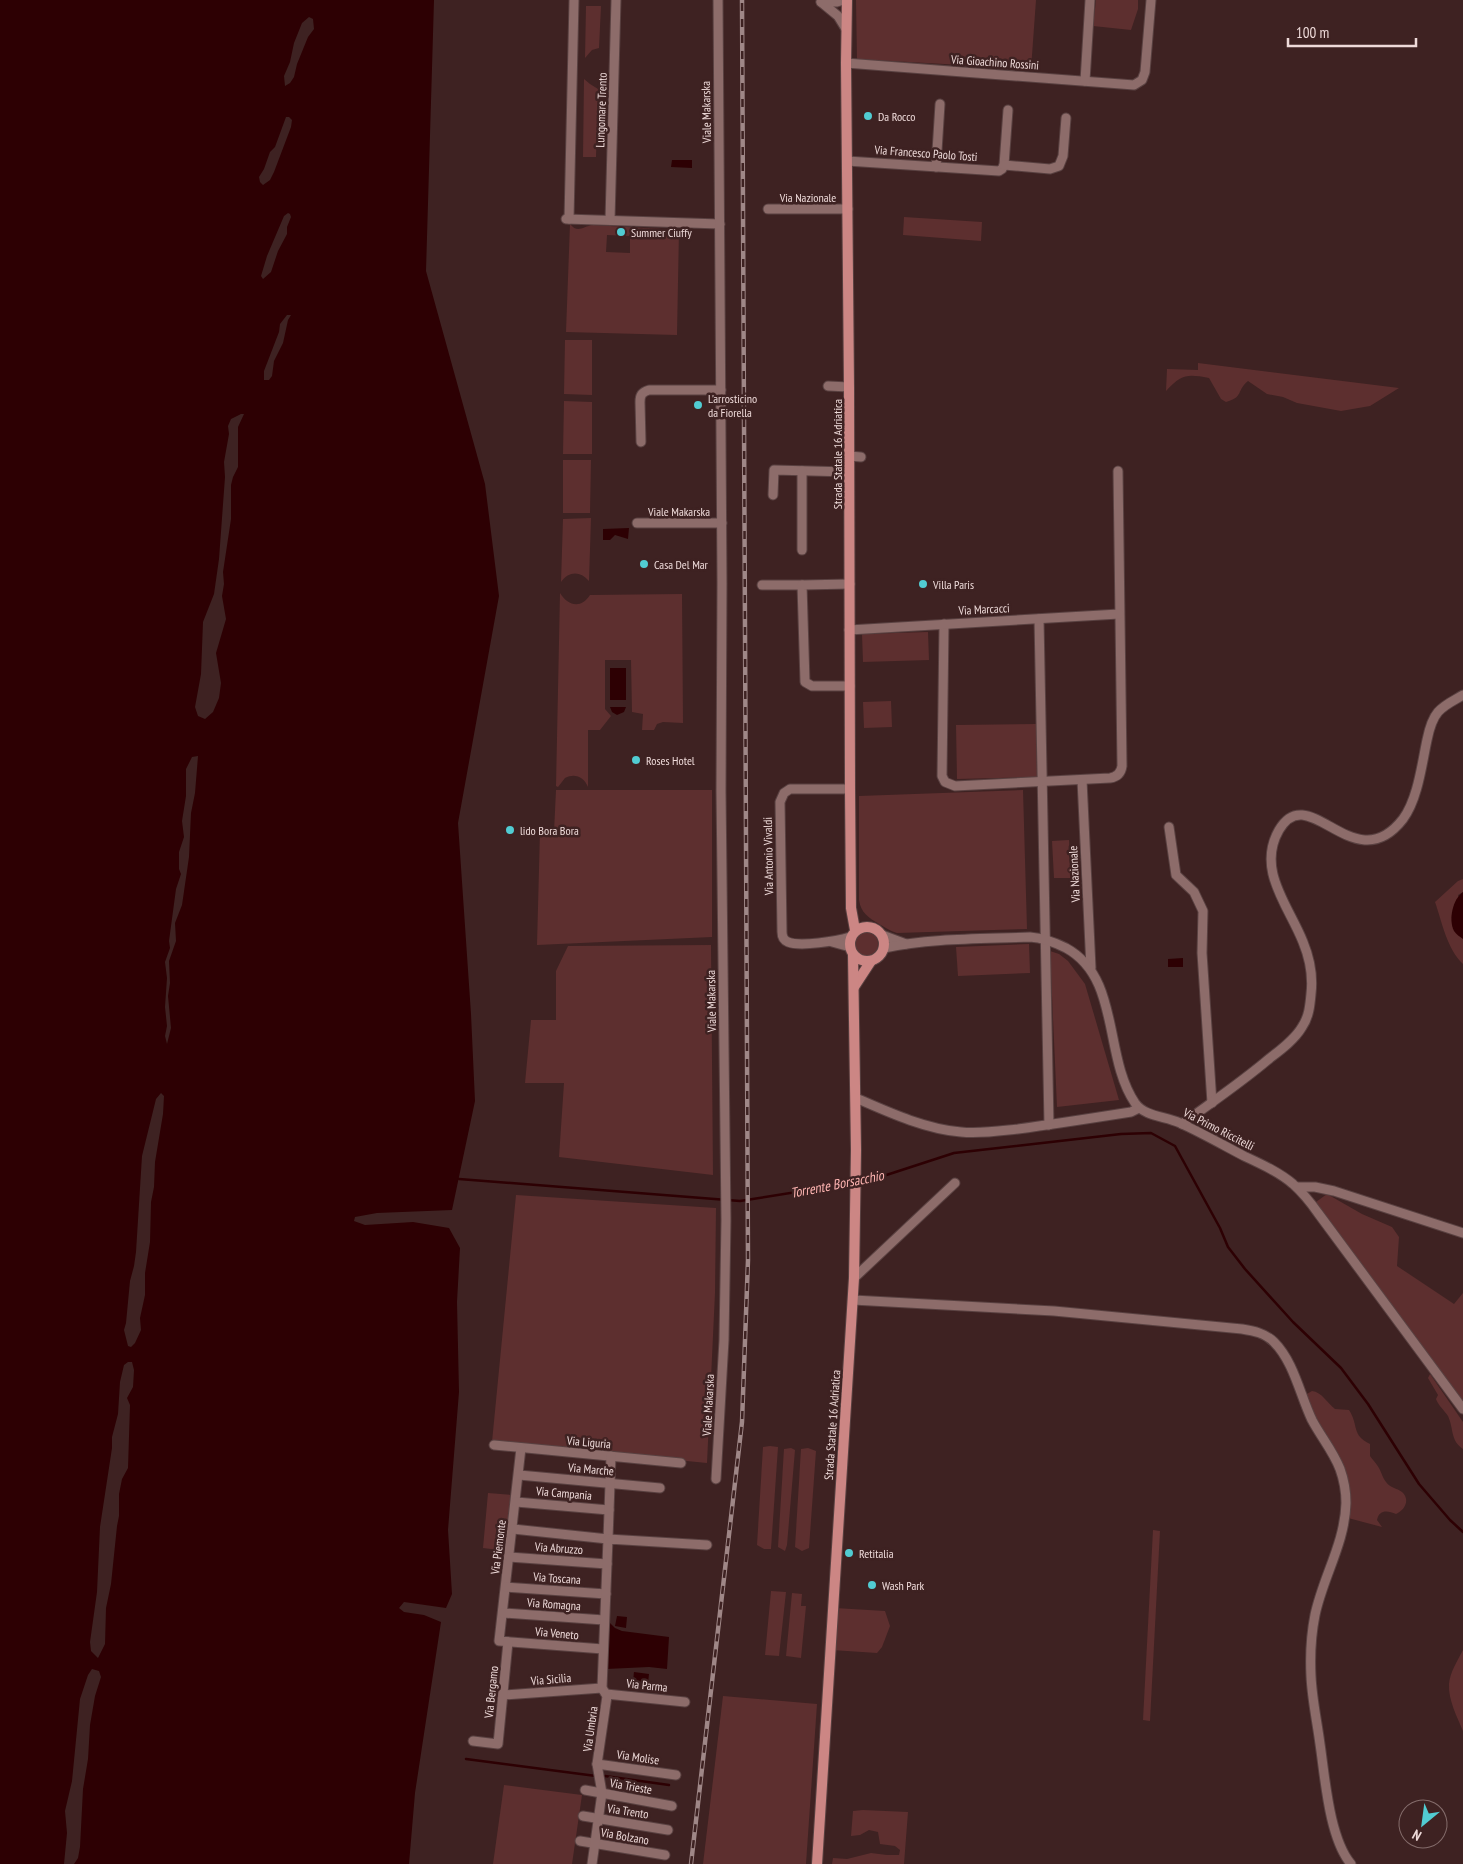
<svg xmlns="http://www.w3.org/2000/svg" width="1463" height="1864" viewBox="0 0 1463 1864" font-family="'PT Sans Narrow',sans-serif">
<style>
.green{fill:#5d2f2f;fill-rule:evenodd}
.water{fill:#2d0003}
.pier{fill:#3e2222}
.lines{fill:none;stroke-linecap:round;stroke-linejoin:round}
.stream{stroke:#2d0003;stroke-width:2.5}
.minor-casing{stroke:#594141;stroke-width:11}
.major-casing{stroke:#594141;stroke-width:12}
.minor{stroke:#8d6c6a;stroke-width:9}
.major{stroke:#cc8684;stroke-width:10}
.rail-casing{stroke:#9f8787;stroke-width:4.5}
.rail{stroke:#3e2222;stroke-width:2.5;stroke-dasharray:8;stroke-linecap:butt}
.poi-dot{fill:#51ccd2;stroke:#3e2222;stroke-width:2}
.labels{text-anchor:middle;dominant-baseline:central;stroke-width:5;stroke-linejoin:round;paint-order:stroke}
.street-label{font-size:12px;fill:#eedad9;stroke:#3e2222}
.poi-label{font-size:12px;fill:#eedad9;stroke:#3e2222;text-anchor:start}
.water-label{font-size:14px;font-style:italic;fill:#feb4b1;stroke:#3e2222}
</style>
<rect width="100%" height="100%" fill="#3e2222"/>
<g class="green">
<polygon points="856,0 1036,0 1031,69 857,59"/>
<polygon points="1096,0 1138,0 1138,9 1131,30 1093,26"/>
<polygon points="586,6 601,6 599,48 592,50 585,58"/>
<polygon points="584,79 590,84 598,89 596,157 583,157"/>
<polygon points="904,217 982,222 981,241 903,235"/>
<path d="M 570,224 C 578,234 583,226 593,225 L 679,230 L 677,335 L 566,332 ZM 607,235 L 630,236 L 630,253 L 606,252 Z"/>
<polygon points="565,340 592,340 592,395 564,394"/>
<path d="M 1198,363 L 1399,388 L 1370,406 L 1341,411 L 1297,403 L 1283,397 L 1267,394 L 1248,381 C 1236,391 1244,397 1226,402 L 1221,399 L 1209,378 C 1187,374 1182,374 1166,391 L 1167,369 L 1198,370 Z"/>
<polygon points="564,401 592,402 592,454 563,454"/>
<polygon points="563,460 591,460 590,513 563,513"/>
<path d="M 591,518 L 589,581 C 580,571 569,571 561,582 L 563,519 Z"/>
<path d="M 560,593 C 568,606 581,609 590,595 L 682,594 L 683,723 L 663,722 L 657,724 L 654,730 L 642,730 L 643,714 L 632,712 L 631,660 L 605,660 L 605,709 L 611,716 L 600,730 L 588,730 L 588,787 C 584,777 575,773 565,778 L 558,787 L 556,786 Z"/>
<polygon points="928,632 929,660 863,662 862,634"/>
<polygon points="891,701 892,727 864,728 863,702"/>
<polygon points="1036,724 1037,777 957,779 956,725"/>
<polygon points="556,790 712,790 712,937 537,945 540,831 554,832"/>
<path d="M 1023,790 L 1027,929 L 897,933 C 890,931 885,927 879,924 C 868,917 861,913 859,900 L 859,796 Z"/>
<polygon points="1069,840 1071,878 1054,878 1052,841"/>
<path d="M 1463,879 L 1463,892 L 1458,895 L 1463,939 L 1463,964 C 1447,949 1442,922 1435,902 L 1458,881 Z"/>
<circle cx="866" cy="944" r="12"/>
<polygon points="1029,944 1030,973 958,976 956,947"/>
<polygon points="711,945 713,1175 559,1157 564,1083 525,1083 531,1020 556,1020 556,971 568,946"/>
<polygon points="1050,951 1059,954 1068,961 1085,984 1119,1100 1057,1107"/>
<polygon points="1327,1194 1362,1214 1392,1227 1399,1237 1397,1266 1454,1304 1463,1293 1463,1404 1448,1381 1316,1202"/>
<polygon points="516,1195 716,1208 715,1293 707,1463 492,1442"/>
<path d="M 1430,1374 L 1463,1422 L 1463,1449 C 1450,1440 1454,1429 1448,1416 C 1444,1410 1438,1405 1436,1399 L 1438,1395 L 1428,1378 Z"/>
<path d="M 1312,1391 C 1322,1392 1327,1403 1335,1409 L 1349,1410 C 1359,1425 1351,1435 1370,1444 L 1370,1456 C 1372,1459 1375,1462 1377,1465 C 1381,1470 1382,1477 1386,1482 C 1390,1488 1397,1488 1402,1492 C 1411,1500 1404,1511 1396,1514 C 1387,1510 1379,1510 1377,1520 L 1382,1527 L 1348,1518 L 1349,1496 L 1305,1395 Z"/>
<polygon points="770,1446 778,1447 771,1549 764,1549 757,1545 763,1447"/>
<polygon points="791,1448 795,1450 787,1545 785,1551 778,1547 784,1449"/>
<polygon points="808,1448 816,1451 809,1548 802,1551 795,1547 801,1449"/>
<polygon points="488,1493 512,1495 507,1551 483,1548"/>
<polygon points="1153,1530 1160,1531 1150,1721 1143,1720"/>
<polygon points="771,1591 786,1592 779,1656 765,1655"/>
<polygon points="792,1593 802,1594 801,1606 806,1606 801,1658 786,1656"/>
<polygon points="835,1608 885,1611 890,1626 882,1647 877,1653 832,1650"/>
<path d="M 1463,1650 L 1463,1731 C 1457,1717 1448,1699 1449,1684 C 1450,1672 1458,1660 1463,1650 Z"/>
<polygon points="723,1696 817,1704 806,1864 703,1864"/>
<polygon points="504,1785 582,1795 572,1864 493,1864"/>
<polygon points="863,1810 908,1812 904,1864 832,1864 833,1858 847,1859 871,1853 887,1855 899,1855 900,1850 895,1846 880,1844 878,1832 869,1830 860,1835 851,1836 853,1811"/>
</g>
<g class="water">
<polygon points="0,0 434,0 426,271 485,484 499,596 458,823 471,1014 475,1101 452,1210 377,1213 355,1217 354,1221 365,1225 413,1222 449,1228 460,1248 457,1302 459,1392 448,1530 452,1594 446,1608 404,1602 399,1608 404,1612 424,1615 441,1622 415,1793 409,1864 0,1864"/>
<polygon points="672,160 692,160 692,168 671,167"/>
<polygon points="629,528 628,539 615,535 610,540 603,540 603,529"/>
<rect x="610" y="668" width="16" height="32"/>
<polygon points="610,707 626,707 624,712 617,715 612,712"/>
<path d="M 1463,892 L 1463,939 C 1460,937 1456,934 1454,931 C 1448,919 1453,899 1463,892 Z"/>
<polygon points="1183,958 1183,967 1168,967 1168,959"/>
<polygon points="617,1616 627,1617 626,1628 615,1626"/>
<polygon points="610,1623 615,1628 622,1631 669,1637 667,1669 649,1667 606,1669"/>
<polygon points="634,1672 649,1674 648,1683 633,1681"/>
</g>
<g class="pier">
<polygon points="309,17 313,19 314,29 308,37 297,64 294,77 290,83 285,86 284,76 290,62 294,43 302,23"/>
<polygon points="286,117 289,117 292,120 291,127 274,172 270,180 263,185 260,182 259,177 264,169 270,152 275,147"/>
<polygon points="288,213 290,214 291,217 287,227 287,234 278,251 271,272 263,279 261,276 267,256 284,216"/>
<polygon points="287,315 291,315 288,320 283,343 274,361 272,376 269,380 264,380 264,371 279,332 280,324"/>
<polygon points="241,414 244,414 238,427 238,467 233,477 231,485 231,519 223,572 224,584 222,596 226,619 216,653 221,683 219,698 213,712 205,719 198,716 195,707 201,674 203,622 214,594 219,559 225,477 224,462 229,434 228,426 231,419"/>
<polygon points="198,756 195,793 191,813 189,857 182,905 175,923 176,941 169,961 170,983 168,996 171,1028 167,1044 165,1036 167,1026 165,1007 167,978 165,962 170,948 169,941 176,889 181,874 179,869 179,852 184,837 182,821 186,796 186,769 192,757"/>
<polygon points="161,1093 164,1096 163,1114 155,1162 154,1187 151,1202 150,1242 145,1273 145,1295 140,1318 141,1330 135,1343 131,1347 128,1346 124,1330 126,1323 130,1281 134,1266 136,1252 142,1156 156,1099"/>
<polygon points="128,1362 132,1362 134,1370 133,1387 127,1398 130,1405 128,1468 122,1479 119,1494 119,1516 117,1526 111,1584 106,1608 105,1644 98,1658 91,1651 90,1642 97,1592 100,1527 112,1448 112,1437 118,1414 120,1382 124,1365"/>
<polygon points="92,1669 99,1671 101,1677 95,1696 90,1725 88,1759 83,1789 80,1847 78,1858 74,1864 64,1864 67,1833 65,1811 72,1781 80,1699 88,1675"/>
</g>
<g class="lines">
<g class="stream">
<polyline points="459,1179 740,1201 853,1183"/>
<polyline points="858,1182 868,1181 954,1153 1121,1134 1151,1133 1175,1146 1220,1228 1228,1247 1245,1269 1293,1322 1341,1368 1368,1404 1419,1484 1450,1520 1463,1532"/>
<polyline points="466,1759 596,1776"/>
<polyline points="605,1776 669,1785"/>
</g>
<defs>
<g id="minor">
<polyline points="821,2 838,16 846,29"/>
<polyline points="821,2 837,2 844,0"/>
<polyline points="846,63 1134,85 1142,80 1145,72 1151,0"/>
<polyline points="1085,81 1090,0"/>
<polyline points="847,161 999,171 1002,169 1004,165 1008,110"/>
<polyline points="1004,165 1050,169 1059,166 1063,156 1066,118"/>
<polyline points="936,167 940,104"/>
<polyline points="768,209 848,209"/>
<polyline points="566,219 720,224"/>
<polyline points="569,219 574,0"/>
<polyline points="610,220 616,0"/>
<polyline points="828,386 849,387"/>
<path d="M 641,442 L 640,402 C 640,395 642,392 649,390 L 721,390"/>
<polyline points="849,456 861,457"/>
<polyline points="773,495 774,470 849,472"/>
<polyline points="637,523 722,523"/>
<polyline points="802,550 802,471"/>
<polyline points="762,585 802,585"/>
<polyline points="1039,619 1049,1125"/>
<path d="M 944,624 L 942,776 L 945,782 L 955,786 L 1110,778 C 1117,777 1121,773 1122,766 L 1118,471"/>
<polyline points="849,630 1119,614"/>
<polyline points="850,686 812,686 805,682 802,585 850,584"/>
<polyline points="1082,780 1091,968"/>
<path d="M 850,789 L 790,789 L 784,793 L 780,802 L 782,932 C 782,936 783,940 788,942 C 800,947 837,941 850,937"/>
<polyline points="1169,827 1176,875 1194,892 1203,911 1202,953 1212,1103"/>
<polyline points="882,935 906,944"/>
<polyline points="832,942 850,947"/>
<path d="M 884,948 C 931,938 981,939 1030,937 C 1043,938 1054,942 1066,948 C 1121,978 1103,1056 1135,1103 C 1145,1117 1165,1116 1180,1123 C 1202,1133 1223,1145 1244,1156 C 1261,1164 1279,1172 1293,1184 C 1303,1193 1311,1203 1318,1213 L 1463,1409"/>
<path d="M 856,1098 C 888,1112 925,1129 961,1132 C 980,1134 999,1131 1018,1129 C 1055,1124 1093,1118 1131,1112 L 1139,1108"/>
<path d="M 1182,1124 C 1212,1102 1242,1082 1270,1058 C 1282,1049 1295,1039 1302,1027 C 1309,1017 1310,1005 1311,994 C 1313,977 1310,959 1303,942 C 1289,906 1256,870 1279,830 C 1309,778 1354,882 1403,819 C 1418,799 1422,763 1427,740 C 1429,730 1432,719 1438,712 C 1445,704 1455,700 1463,695"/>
<polyline points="1297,1187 1315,1187 1334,1191 1463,1233"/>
<polyline points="854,1278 955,1183"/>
<path d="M 853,1300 L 1054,1311 L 1242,1329 C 1254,1331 1265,1333 1274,1342 C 1294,1362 1300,1395 1312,1420 C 1321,1437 1333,1451 1340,1469 C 1344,1480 1346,1491 1346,1503 C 1345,1543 1323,1577 1315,1615 C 1311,1635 1310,1656 1311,1676 C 1312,1699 1317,1721 1320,1744 C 1325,1777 1329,1838 1351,1864"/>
<polyline points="494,1445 681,1463"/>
<polyline points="521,1448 499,1641 603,1649"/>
<polyline points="519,1475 660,1488"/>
<polyline points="716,1479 724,1340 726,1220 721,791 722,583 718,0"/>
<polyline points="516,1502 609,1510"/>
<polyline points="513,1529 608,1539 611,1456"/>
<polyline points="509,1557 607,1564"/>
<polyline points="506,1587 606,1594"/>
<polyline points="503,1613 604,1620"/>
<polyline points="606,1694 685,1702"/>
<polyline points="503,1695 602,1688"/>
<polyline points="473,1741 498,1744 508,1642"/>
<polyline points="597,1764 676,1775"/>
<polyline points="585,1790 672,1806"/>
<polyline points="583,1816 668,1830"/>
<polyline points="580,1841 665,1855"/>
<polyline points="592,1864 602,1793 597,1764 607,1696 602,1688 608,1539 707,1545"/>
</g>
<g id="major">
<polyline points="847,0 846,63 849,387 850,789 851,908 855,930"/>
<circle cx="867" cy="944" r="17"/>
<polyline points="854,987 871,961"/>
<polyline points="817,1864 854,1278 856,1150 853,955"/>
</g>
</defs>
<use href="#minor" class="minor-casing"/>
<use href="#major" class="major-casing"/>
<use href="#minor" class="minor"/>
<use href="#major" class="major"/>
<defs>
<polyline id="rail" points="691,1864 742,1422 748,1260 742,0"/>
</defs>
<use href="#rail" class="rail-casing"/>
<use href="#rail" class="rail"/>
</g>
<g class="poi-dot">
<circle cx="868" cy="116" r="5"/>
<circle cx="621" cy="232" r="5"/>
<circle cx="698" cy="405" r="5"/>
<circle cx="644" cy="564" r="5"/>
<circle cx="923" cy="584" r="5"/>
<circle cx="636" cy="760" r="5"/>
<circle cx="510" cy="830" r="5"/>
<circle cx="849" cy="1553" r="5"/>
<circle cx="872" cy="1585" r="5"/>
</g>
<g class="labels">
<g class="street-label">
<text transform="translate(995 62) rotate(4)">Via Gioachino Rossini</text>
<text transform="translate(601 110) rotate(-88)">Lungomare Trento</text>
<text transform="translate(706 112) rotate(-91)">Viale Makarska</text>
<text transform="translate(926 153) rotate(4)">Via Francesco Paolo Tosti</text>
<text x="808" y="197">Via Nazionale</text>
<text transform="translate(837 454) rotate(-90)">Strada Statale 16 Adriatica</text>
<text x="679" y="511">Viale Makarska</text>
<text transform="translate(984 609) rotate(-3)">Via Marcacci</text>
<text transform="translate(768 856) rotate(-91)">Via Antonio Vivaldi</text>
<text transform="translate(1074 874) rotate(-93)">Via Nazionale</text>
<text transform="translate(711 1001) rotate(-91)">Viale Makarska</text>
<text transform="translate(1219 1129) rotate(27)">Via Primo Riccitelli</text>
<text transform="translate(708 1405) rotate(-87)">Viale Makarska</text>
<text transform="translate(832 1425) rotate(-86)">Strada Statale 16 Adriatica</text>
<text transform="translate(589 1442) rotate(5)">Via Liguria</text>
<text transform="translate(591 1469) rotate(5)">Via Marche</text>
<text transform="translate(564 1493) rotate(5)">Via Campania</text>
<text transform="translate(498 1547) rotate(-83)">Via Piemonte</text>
<text transform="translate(559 1548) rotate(4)">Via Abruzzo</text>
<text transform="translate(557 1578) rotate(4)">Via Toscana</text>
<text transform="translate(554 1604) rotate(4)">Via Romagna</text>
<text transform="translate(557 1633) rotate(5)">Via Veneto</text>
<text transform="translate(551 1679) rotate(-5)">Via Sicilia</text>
<text transform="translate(647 1685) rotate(6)">Via Parma</text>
<text transform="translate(491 1692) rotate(-84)">Via Bergamo</text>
<text transform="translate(590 1729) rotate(-82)">Via Umbria</text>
<text transform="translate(638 1757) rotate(8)">Via Molise</text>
<text transform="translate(631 1786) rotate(10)">Via Trieste</text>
<text transform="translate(628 1811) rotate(9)">Via Trento</text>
<text transform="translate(625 1836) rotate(10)">Via Bolzano</text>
</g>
<g class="poi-label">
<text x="878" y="116">Da Rocco</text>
<text x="631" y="232">Summer Ciuffy</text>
<text x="708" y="398">L'arrosticino<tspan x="708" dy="14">da Fiorella</tspan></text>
<text x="654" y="564">Casa Del Mar</text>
<text x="933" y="584">Villa Paris</text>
<text x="646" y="760">Roses Hotel</text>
<text x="520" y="830">lido Bora Bora</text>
<text x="859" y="1553">Retitalia</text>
<text x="882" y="1585">Wash Park</text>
</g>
<g class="water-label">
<text transform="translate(837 1184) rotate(-11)">Torrente Borsacchio</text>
</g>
</g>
<g transform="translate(1423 1824) rotate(209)"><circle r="24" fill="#3e2222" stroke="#846c6b"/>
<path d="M0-4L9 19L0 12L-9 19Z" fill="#51ccd2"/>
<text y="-8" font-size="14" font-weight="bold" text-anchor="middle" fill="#eedad9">N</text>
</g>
<path d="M1288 38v8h128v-8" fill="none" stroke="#eedad9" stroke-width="2.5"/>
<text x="1296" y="38" font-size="15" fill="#eedad9" stroke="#3e2222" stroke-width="4" paint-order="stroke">100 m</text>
</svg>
